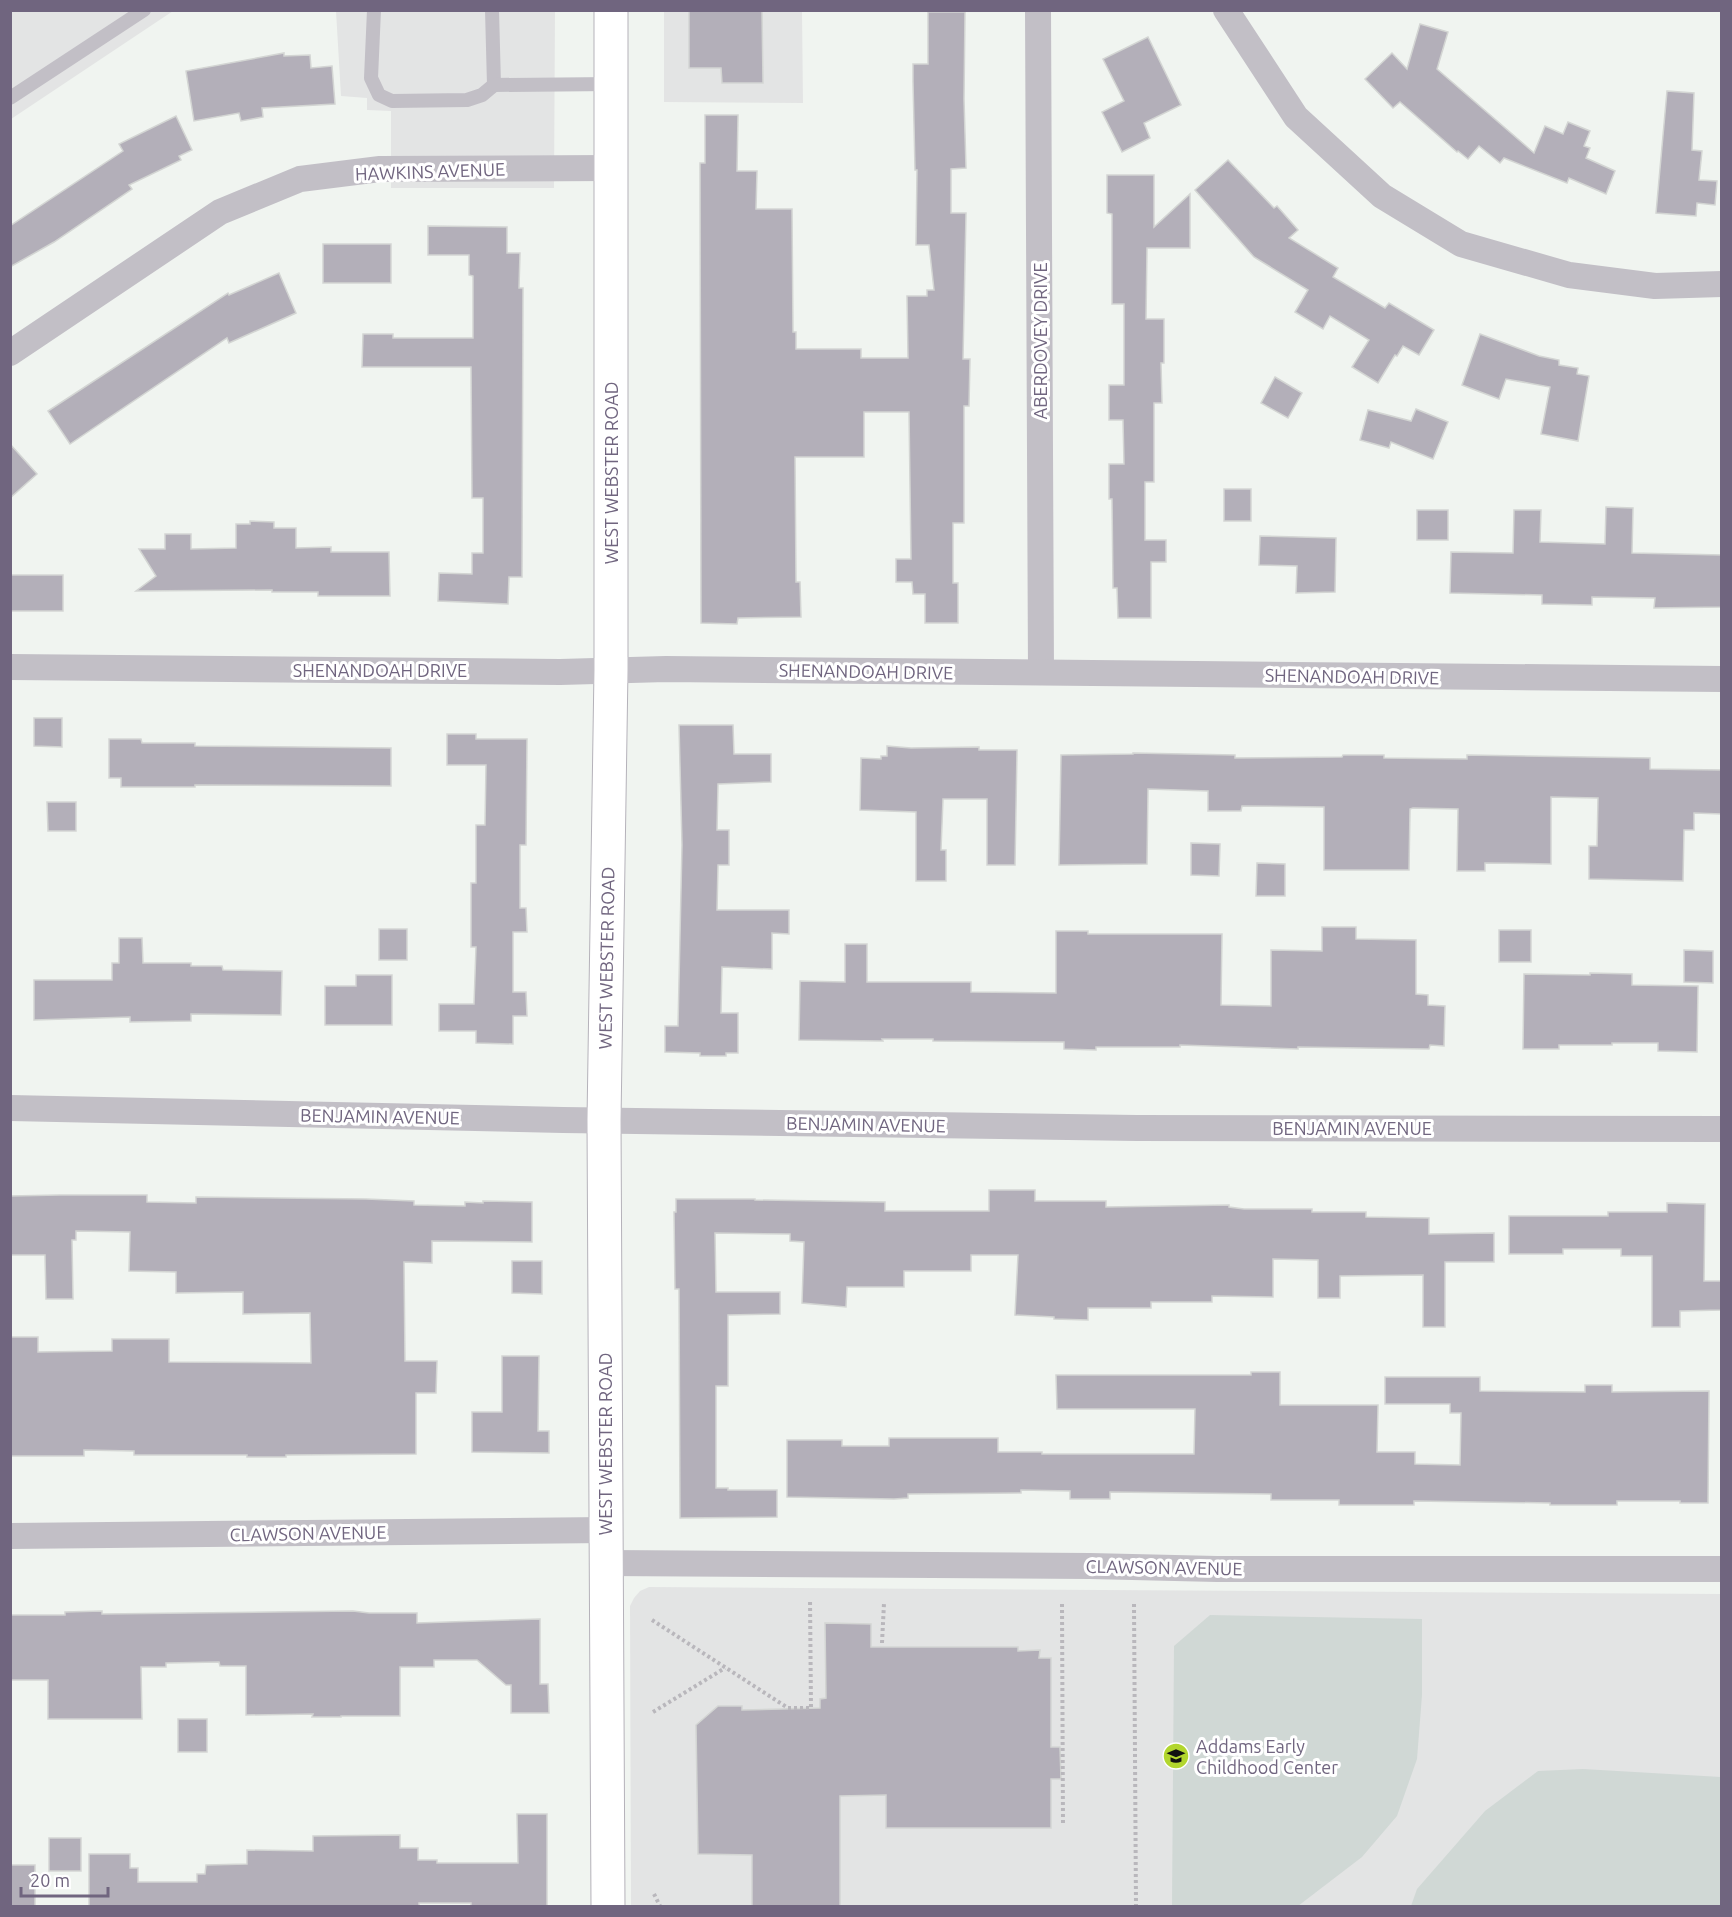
<svg xmlns="http://www.w3.org/2000/svg" width="1732" height="1917" viewBox="0 0 1732 1917" font-family="Ubuntu,sans-serif">
<style>
.built{fill:#e3e4e4}
.green{fill:#d0d8d5}
.building{fill:#b3afb9;stroke:#d3d5d3;stroke-width:1.5}
.lines{fill:none;stroke-linecap:round;stroke-linejoin:round}
.secondary-casing{stroke:#b5b2ba;stroke-width:35}
.path{stroke:#b9b7bc;stroke-width:4;stroke-dasharray:3 3;stroke-linecap:butt}
.lane{stroke:#c2bfc6;stroke-width:14}
.street{stroke:#c2bfc6;stroke-width:26}
.secondary{stroke:#fff;stroke-width:33}
.labels{text-anchor:middle;dominant-baseline:central;stroke-width:6;stroke-linejoin:round;paint-order:stroke}
.street-label{font-size:18px;fill:#70657f;stroke:#fff}
.poi-label{font-size:18px;fill:#70657f;stroke:#fff;text-anchor:start}
</style>
<rect width="100%" height="100%" fill="#f0f4f0"/>
<g class="built">
<polygon points="11,11 173,11 11,119"/>
<polygon points="336,11 555,11 554,188 391,188 391,111 367,110 367,98 341,96"/>
<polygon points="664,11 802,11 803,103 664,102"/>
<polygon points="649,1587 1721,1594 1721,1906 631,1906 630,1606 634,1598 640,1591"/>
</g>
<g class="green">
<polygon points="1210,1615 1422,1619 1422,1695 1417,1759 1397,1816 1362,1857 1298,1906 1172,1906 1174,1646"/>
<polygon points="1583,1769 1721,1777 1721,1906 1411,1906 1417,1889 1485,1811 1538,1771"/>
</g>
<g class="building">
<polygon points="689,10 762,10 763,83 722,83 721,68 689,68"/>
<polygon points="928,12 965,12 964,99 966,168 951,169 951,213 966,213 963,359 970,359 969,406 964,406 964,523 953,523 953,583 958,583 958,623 925,623 925,594 913,594 912,582 896,582 896,559 911,559 909,412 864,412 864,457 795,457 796,582 800,582 801,617 738,618 737,624 701,623 700,163 705,163 705,115 738,115 737,171 757,171 756,209 792,209 793,332 796,332 796,349 861,349 861,358 908,358 907,296 927,296 927,290 934,290 929,245 916,245 917,170 915,170 913,81 913,64 928,64"/>
<polygon points="1420,24 1448,32 1437,69 1534,153 1545,126 1563,134 1568,122 1590,131 1584,146 1590,148 1586,158 1615,171 1606,194 1569,178 1567,183 1504,158 1500,163 1479,146 1468,159 1458,151 1457,152 1400,102 1393,108 1365,79 1392,53 1407,69"/>
<polygon points="1148,37 1181,105 1144,123 1150,138 1122,152 1102,112 1124,101 1103,59"/>
<polygon points="284,53 284,56 310,55 311,68 332,66 335,104 262,108 263,117 241,121 239,113 194,121 186,71"/>
<polygon points="1667,91 1694,93 1692,150 1702,151 1699,180 1717,181 1715,205 1697,203 1696,216 1656,213"/>
<polygon points="176,116 192,150 179,156 181,160 129,185 132,189 54,242 10,267 10,226 123,151 119,144"/>
<polygon points="1228,160 1274,208 1277,206 1298,230 1289,238 1338,268 1333,277 1385,308 1389,303 1434,330 1419,355 1403,346 1397,356 1395,355 1378,383 1352,367 1369,340 1330,316 1323,329 1295,312 1308,290 1254,257 1195,190"/>
<polygon points="1107,175 1154,175 1154,227 1190,194 1190,248 1147,248 1146,319 1164,319 1164,363 1161,363 1162,403 1154,403 1154,482 1145,482 1145,540 1166,540 1166,562 1151,562 1151,618 1118,618 1117,588 1113,588 1112,499 1109,499 1109,464 1124,464 1123,420 1109,420 1109,385 1124,385 1124,304 1112,304 1112,214 1107,213"/>
<polygon points="428,226 507,227 507,253 520,253 519,288 523,288 522,577 509,577 508,604 438,601 439,573 472,574 472,553 483,553 483,498 472,498 471,367 362,367 363,334 393,334 393,338 473,338 473,276 469,275 469,255 428,255"/>
<rect x="323" y="244" width="68" height="39"/>
<polygon points="279,273 296,313 229,343 227,338 70,444 48,411 228,293 229,295"/>
<polygon points="1480,334 1539,356 1559,360 1559,365 1578,368 1577,374 1589,376 1578,441 1541,434 1550,387 1506,379 1499,399 1462,385"/>
<polygon points="1275,377 1302,393 1288,418 1261,403"/>
<polygon points="1416,409 1448,422 1433,459 1391,442 1389,448 1360,440 1368,410 1411,421"/>
<polygon points="10,444 37,474 10,498"/>
<rect x="1224" y="489" width="27" height="32"/>
<polygon points="1606,507 1633,508 1632,553 1722,555 1722,607 1654,608 1655,598 1592,597 1592,605 1542,604 1542,595 1450,593 1451,552 1513,553 1514,510 1541,510 1540,542 1605,544"/>
<rect x="1417" y="510" width="31" height="30"/>
<polygon points="250,521 274,522 274,528 296,528 296,548 331,547 331,552 389,552 390,596 318,596 318,592 272,592 272,590 136,591 156,576 139,549 165,549 165,534 191,534 191,549 236,548 236,524 250,524"/>
<polygon points="1260,536 1336,538 1335,592 1296,593 1297,566 1259,565"/>
<rect x="10" y="575" width="53" height="36"/>
<polygon points="34,718 62,718 62,747 34,746"/>
<polygon points="679,725 733,725 734,754 771,754 771,782 718,784 717,830 729,830 729,865 718,865 717,910 789,910 789,934 772,933 772,969 722,967 721,1013 738,1013 738,1053 726,1053 726,1056 700,1056 700,1053 665,1052 665,1026 678,1026 682,845"/>
<polygon points="447,734 476,734 476,739 527,739 526,845 520,845 520,908 526,908 527,932 513,932 513,992 526,992 527,1016 513,1016 513,1044 476,1043 476,1031 439,1031 439,1004 474,1004 476,947 471,947 471,883 476,883 476,825 485,825 486,765 447,765"/>
<polygon points="109,739 141,739 142,743 195,743 195,746 391,748 391,786 195,785 195,787 121,787 121,778 109,778"/>
<polygon points="887,746 911,748 979,747 979,750 1017,750 1015,865 987,865 987,799 943,799 941,850 946,850 946,881 916,881 916,812 860,810 861,758 881,759 881,756 887,756"/>
<polygon points="1133,753 1235,755 1235,758 1342,757 1343,755 1384,755 1384,758 1467,759 1467,755 1650,758 1650,769 1722,770 1722,814 1694,813 1694,830 1684,830 1683,881 1589,879 1589,846 1597,846 1598,798 1551,797 1551,864 1485,863 1485,871 1457,871 1458,809 1413,808 1410,809 1409,870 1324,870 1324,807 1242,806 1241,811 1208,811 1208,791 1148,789 1147,864 1059,865 1061,755 1133,754"/>
<polygon points="47,802 76,802 76,831 48,831"/>
<polygon points="1191,843 1220,844 1219,876 1191,875"/>
<polygon points="1257,863 1285,864 1285,896 1256,896"/>
<polygon points="1322,927 1356,927 1356,939 1416,940 1416,994 1428,995 1428,1005 1445,1006 1444,1046 1430,1045 1429,1049 1298,1047 1298,1049 1180,1045 1180,1047 1096,1047 1096,1050 1064,1049 1064,1042 933,1041 933,1039 882,1039 883,1041 799,1040 800,981 845,982 845,944 867,944 867,982 971,982 971,992 1056,993 1056,931 1088,931 1088,934 1222,934 1221,1005 1271,1006 1271,950 1322,951"/>
<rect x="379" y="929" width="28" height="31"/>
<rect x="1499" y="930" width="32" height="32"/>
<polygon points="119,938 142,938 143,963 191,963 191,966 222,966 223,970 282,971 281,1015 191,1014 191,1021 130,1022 130,1017 34,1020 34,980 112,980 112,963 119,963"/>
<polygon points="1684,950 1713,951 1713,983 1684,982"/>
<polygon points="1590,973 1632,974 1632,985 1698,986 1697,1052 1658,1051 1658,1043 1612,1043 1612,1045 1559,1045 1559,1049 1523,1049 1524,974 1590,975"/>
<polygon points="356,975 392,975 392,1025 325,1025 325,986 356,986"/>
<polygon points="989,1190 1035,1190 1035,1201 1106,1201 1106,1207 1229,1205 1229,1207 1244,1209 1312,1209 1312,1212 1366,1212 1366,1217 1429,1218 1429,1234 1494,1233 1494,1262 1445,1262 1445,1327 1423,1327 1423,1275 1340,1276 1340,1298 1318,1298 1318,1260 1273,1259 1273,1297 1212,1296 1212,1302 1151,1302 1151,1308 1088,1308 1088,1320 1054,1319 1054,1317 1015,1315 1018,1255 971,1255 971,1271 904,1271 904,1287 847,1287 846,1307 802,1303 804,1242 790,1241 790,1234 715,1233 716,1292 780,1292 780,1314 728,1315 728,1386 716,1386 716,1488 728,1488 728,1490 777,1490 777,1517 680,1518 679,1289 675,1289 674,1212 676,1212 676,1199 755,1199 755,1200 885,1202 885,1211 989,1211"/>
<polygon points="60,1195 147,1195 147,1202 196,1203 196,1197 366,1199 414,1201 414,1205 465,1206 465,1202 483,1203 483,1201 532,1202 532,1242 432,1241 432,1263 404,1262 405,1361 437,1361 436,1393 416,1393 416,1454 286,1455 286,1457 247,1457 247,1455 134,1455 134,1451 84,1450 84,1456 10,1456 10,1337 38,1337 38,1352 112,1351 112,1339 169,1339 169,1362 311,1363 310,1313 243,1314 243,1292 176,1293 176,1272 129,1271 130,1232 76,1231 76,1240 72,1240 73,1299 46,1299 45,1255 10,1255 10,1196"/>
<polygon points="1667,1203 1705,1204 1704,1281 1722,1281 1722,1310 1680,1311 1680,1327 1652,1327 1652,1256 1621,1256 1621,1249 1563,1249 1563,1254 1509,1254 1509,1216 1608,1216 1608,1212 1667,1212"/>
<polygon points="512,1261 542,1261 542,1294 512,1293"/>
<polygon points="502,1356 539,1356 538,1431 549,1431 549,1453 472,1452 472,1412 502,1412"/>
<polygon points="1251,1372 1280,1372 1280,1405 1378,1405 1377,1452 1415,1452 1415,1464 1460,1465 1461,1413 1450,1413 1450,1404 1385,1404 1385,1377 1480,1377 1480,1391 1585,1392 1585,1385 1612,1385 1612,1392 1709,1391 1708,1503 1680,1503 1680,1501 1617,1501 1617,1505 1550,1505 1550,1503 1414,1501 1414,1505 1339,1505 1339,1500 1271,1500 1271,1494 1110,1492 1110,1499 1070,1499 1070,1491 1021,1490 1021,1493 908,1494 908,1498 894,1499 787,1497 787,1440 842,1440 842,1446 889,1446 889,1438 998,1438 998,1452 1042,1452 1042,1454 1194,1454 1195,1409 1057,1409 1056,1375 1251,1375"/>
<polygon points="102,1611 102,1614 353,1611 369,1613 417,1613 417,1623 540,1619 540,1684 548,1684 549,1713 511,1713 511,1685 506,1685 477,1660 434,1660 434,1667 400,1667 400,1716 341,1716 341,1717 312,1717 313,1714 246,1715 246,1666 220,1666 219,1662 166,1663 166,1667 141,1667 142,1719 48,1719 48,1680 10,1680 10,1615 65,1615 65,1612"/>
<polygon points="825,1623 871,1624 871,1647 1018,1647 1018,1651 1040,1650 1039,1658 1051,1658 1051,1747 1060,1747 1061,1779 1051,1779 1051,1828 886,1828 886,1795 840,1796 840,1906 752,1906 752,1855 698,1854 696,1725 718,1706 742,1706 742,1710 820,1708 820,1699 826,1698"/>
<rect x="178" y="1719" width="29" height="33"/>
<polygon points="517,1814 547,1814 547,1906 471,1906 471,1903 419,1903 419,1906 89,1906 89,1854 130,1854 130,1868 138,1868 138,1882 197,1882 197,1874 205,1874 206,1865 247,1864 247,1850 313,1851 313,1836 400,1835 400,1848 418,1848 418,1860 437,1860 437,1863 518,1863"/>
<rect x="49" y="1838" width="32" height="33"/>
<rect x="10" y="1865" width="25" height="41"/>
</g>
<g class="lines">
<defs>
<polyline id="secondary" points="608,1906 604,1120 611,670 611,10"/>
</defs>
<use href="#secondary" class="secondary-casing"/>
<g class="path">
<polyline points="1062,1604 1063,1825"/>
<polyline points="1134,1604 1136,1906"/>
<polyline points="652,1620 788,1708 811,1708 810,1599"/>
<polyline points="882,1643 884,1603"/>
<polyline points="653,1712 725,1668"/>
<polyline points="654,1894 660,1906"/>
</g>
<g class="lane">
<polyline points="374,10 371,78 379,95 392,101 467,100 482,95 494,85 492,10"/>
<polyline points="494,85 612,84"/>
<polyline points="10,98 144,10"/>
</g>
<g class="street">
<polyline points="1038,10 1041,672"/>
<polyline points="1226,10 1296,117 1382,196 1461,244 1569,275 1655,286 1722,284"/>
<polyline points="10,353 220,212 300,179 380,169 611,168"/>
<polyline points="10,667 560,672 666,669 1722,679"/>
<polyline points="10,1108 563,1120 1137,1128 1722,1129"/>
<polyline points="10,1536 606,1530"/>
<polyline points="606,1563 1090,1566 1217,1569 1722,1569"/>
</g>
<use href="#secondary" class="secondary"/>
</g>
<defs>
<symbol id="school-disc" viewBox="-11 -11 22 22"><circle r="9.5" fill="#b2d62e" stroke="#fff"/><path d="M0-5L7-2L0 1L-7-2ZM-4 1L0 2.5L4 1V4Q0 6-4 4Z" fill="#111"/></symbol>
</defs>
<g fill-rule="evenodd">
<use href="#school-disc" x="1161" y="1741" width="30" height="30"/>
</g>
<g class="labels">
<g class="street-label">
<text transform="translate(430 171) rotate(-2)">HAWKINS AVENUE</text>
<text transform="translate(1040 341) rotate(-90)">ABERDOVEY DRIVE</text>
<text transform="translate(611 473) rotate(-90)">WEST WEBSTER ROAD</text>
<text x="380" y="670">SHENANDOAH DRIVE</text>
<text transform="translate(866 671) rotate(1)">SHENANDOAH DRIVE</text>
<text transform="translate(1352 676) rotate(1)">SHENANDOAH DRIVE</text>
<text transform="translate(606 958) rotate(-89)">WEST WEBSTER ROAD</text>
<text transform="translate(380 1116) rotate(1)">BENJAMIN AVENUE</text>
<text transform="translate(866 1124) rotate(1)">BENJAMIN AVENUE</text>
<text x="1352" y="1128">BENJAMIN AVENUE</text>
<text transform="translate(605 1444) rotate(-90)">WEST WEBSTER ROAD</text>
<text transform="translate(308 1533) rotate(-1)">CLAWSON AVENUE</text>
<text transform="translate(1164 1567) rotate(1)">CLAWSON AVENUE</text>
</g>
<g class="poi-label">
<text x="1196" y="1746">Addams Early<tspan x="1196" dy="21">Childhood Center</tspan></text>
</g>
</g>
<rect width="1732" height="1917" fill="none" stroke="#70657f" stroke-width="24"/>
<path d="M21 1887v9h87v-9" fill="none" stroke="#70657f" stroke-width="3"/>
<text x="30" y="1887" font-size="18" fill="#70657f" stroke="#ffffff" stroke-width="4.5" paint-order="stroke">20 m</text>
</svg>
